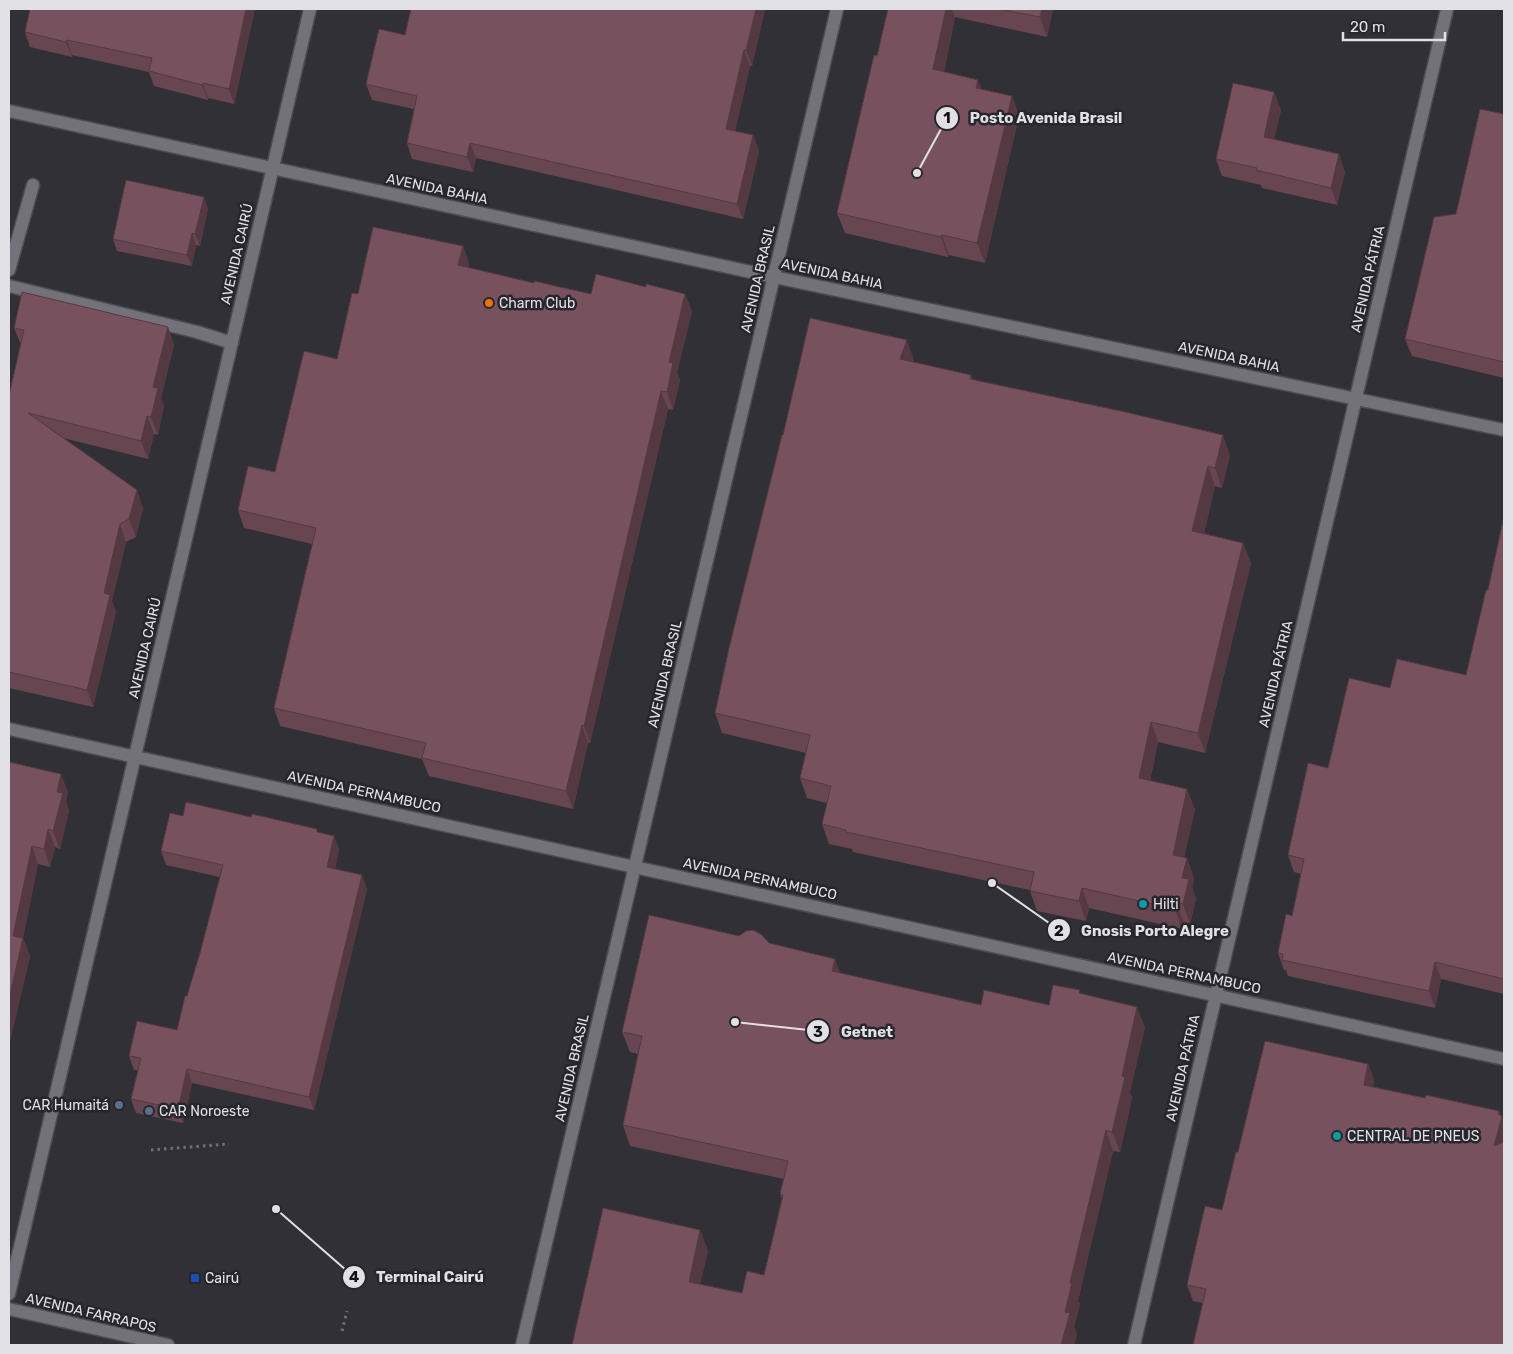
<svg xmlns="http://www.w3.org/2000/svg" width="1513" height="1354" viewBox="0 0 1513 1354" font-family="Rubik,sans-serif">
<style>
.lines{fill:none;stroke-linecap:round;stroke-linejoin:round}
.service-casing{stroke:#4d4c51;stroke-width:15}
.minor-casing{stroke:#4d4c51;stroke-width:15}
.tertiary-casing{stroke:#4d4c51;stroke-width:15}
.secondary-casing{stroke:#4d4c51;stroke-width:15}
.path{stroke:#717075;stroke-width:3;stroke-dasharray:2.5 4;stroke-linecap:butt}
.service{stroke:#737179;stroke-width:12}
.minor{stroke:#737179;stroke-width:12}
.tertiary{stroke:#737179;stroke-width:12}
.secondary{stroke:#737179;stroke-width:12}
.wall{fill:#674651}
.shaded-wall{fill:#543942}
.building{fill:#78515e;stroke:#543942}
.food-dot{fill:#e8710a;stroke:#27262c;stroke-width:2}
.culture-dot{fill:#0f9aa8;stroke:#27262c;stroke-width:2}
.service-dot{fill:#5c6f8a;stroke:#27262c;stroke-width:2}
.transit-dot{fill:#1a4fb4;stroke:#27262c;stroke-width:2}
.labels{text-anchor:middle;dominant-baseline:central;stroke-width:5;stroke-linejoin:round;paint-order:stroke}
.street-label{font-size:14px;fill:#e1e0e4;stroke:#27262c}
.poi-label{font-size:14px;fill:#e1e0e4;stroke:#27262c;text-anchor:start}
.leader{fill:none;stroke:#e1e0e4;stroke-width:2}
.callout-dot{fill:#e1e0e4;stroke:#27262c;stroke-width:2}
.mark-label{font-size:15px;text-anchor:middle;font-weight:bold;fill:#111}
.callout-label{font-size:15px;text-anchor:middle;font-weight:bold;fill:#e1e0e4;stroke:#27262c;stroke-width:5;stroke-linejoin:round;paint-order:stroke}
</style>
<rect width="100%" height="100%" fill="#313036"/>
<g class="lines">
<defs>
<g id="service">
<polyline points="9,270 33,185"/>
<polyline points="9,286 197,332 232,343"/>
</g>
<g id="minor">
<polyline points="9,111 774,277 1504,430"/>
<polyline points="1134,1345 1447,9"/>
</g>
<polyline id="tertiary" points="9,729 1504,1059"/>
<g id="secondary">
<polyline points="9,1294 310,9"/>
<polyline points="9,1309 168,1345"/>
<polyline points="522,1345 837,9"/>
</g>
</defs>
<use href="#service" class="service-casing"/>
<use href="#minor" class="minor-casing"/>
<use href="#tertiary" class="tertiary-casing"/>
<use href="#secondary" class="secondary-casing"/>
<g class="path">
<polyline points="151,1150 229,1144"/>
<polyline points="342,1331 347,1311"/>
</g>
<use href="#service" class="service"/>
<use href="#minor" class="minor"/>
<use href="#tertiary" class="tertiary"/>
<use href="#secondary" class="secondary"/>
</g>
<g class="wall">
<polygon points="30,9 259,9 259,10 255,9 234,104 208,98 208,100 154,86 149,72 72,55 72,57 30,47 25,32"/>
<polygon points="411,9 765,9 752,66 750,66 735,131 753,135 759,151 743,219 476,158 473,172 412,159 407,143 414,109 372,100 366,84 405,35"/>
<polygon points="888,9 1053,9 1047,37 955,17 944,72 982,89 1012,96 1019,116 985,263 949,255 948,257 845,233 837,213 877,56"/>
<polygon points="1274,92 1281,110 1274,139 1345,172 1337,205 1262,188 1261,185 1222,176 1216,159"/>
<polygon points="1504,114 1504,378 1412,356 1405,339 1456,214"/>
<polygon points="208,208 200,246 196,245 192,266 117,251 113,239"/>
<polygon points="463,246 469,264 468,268 534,283 591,294 646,287 685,294 692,312 677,372 680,380 673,410 668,409 590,743 588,743 573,809 429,776 422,759 280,726 274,708 312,544 244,528 238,510 275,472 337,359 358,294"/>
<polygon points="168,327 174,345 161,398 164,406 158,435 154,434 148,459 63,438 143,508 136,537 126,542 112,601 116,612 93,707 9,688 9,395 21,345 14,328"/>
<polygon points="914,360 913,362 971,375 972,379 1230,455 1222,488 1215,486 1204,533 1243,543 1251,563 1205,753 1158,742 1150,781 1195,809 1184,858 1187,858 1194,879 1192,887 1196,899 1190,924 1184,923 1182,929 1089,908 1086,921 1037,911 1030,891 1030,890 853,852 852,849 829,844 822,824 827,803 807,798 800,778 806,753 722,733 715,713 783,435"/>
<polygon points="1504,516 1504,994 1441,979 1435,1008 1288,976 1286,970 1284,970 1278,953 1292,916 1301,874 1294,872 1288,855 1328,768 1390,688 1466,675 1488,590"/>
<polygon points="9,762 68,792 66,801 69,811 60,849 55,847 50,867 38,864 23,938 30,956 9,1045"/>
<polygon points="319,833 334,836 339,850 335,869 367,889 314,1110 192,1083 183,1123 136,1113 131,1099 138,1070 134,1070 129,1056 177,1030 200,953 220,877 166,865 161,851"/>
<polygon points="739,936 835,959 840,973 981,1005 1049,1005 1081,994 1145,1027 1130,1092 1132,1098 1120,1152 1113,1151 1084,1274 1078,1301 1080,1304 1074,1327 1077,1334 1074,1345 572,1345 700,1230 708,1251 700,1284 742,1293 764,1275 782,1199 780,1194 784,1179 630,1146 623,1125 638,1054 630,1052 622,1032"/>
<polygon points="1368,1064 1374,1080 1373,1087 1425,1098 1499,1111 1501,1115 1202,1303 1193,1301 1187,1285 1222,1210 1238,1152"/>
</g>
<g class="shaded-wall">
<polygon points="246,9 255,9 234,104 229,89"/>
<polygon points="756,9 765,9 752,66 746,50"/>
<polygon points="946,9 952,9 955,17 940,89 933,69"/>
<polygon points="1042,9 1053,9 1053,10 1047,37 1040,17"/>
<polygon points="67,40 72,55 72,57 66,42"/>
<polygon points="744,50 750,66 732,144 726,129"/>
<polygon points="978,80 986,99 976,88"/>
<polygon points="203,83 208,98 208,100 202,85"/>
<polygon points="1274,92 1281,110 1271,154 1264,137"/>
<polygon points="1012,96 1019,116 985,263 977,243"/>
<polygon points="753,135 759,151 743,219 737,204"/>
<polygon points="470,143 476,158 473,172 467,157"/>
<polygon points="1339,154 1345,172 1337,205 1331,188"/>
<polygon points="204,197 208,208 200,246 195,234"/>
<polygon points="192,233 196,245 192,266 187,255"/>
<polygon points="942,235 949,255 948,257 941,237"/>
<polygon points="463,246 469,264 464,283 458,265"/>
<polygon points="685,294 692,312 677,372 680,380 673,410 667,392 669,362"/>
<polygon points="168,327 174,345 161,398 164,406 158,435 151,417 153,387"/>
<polygon points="907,340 914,360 907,379 900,359"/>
<polygon points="661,391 668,409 590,743 584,726"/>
<polygon points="147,416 154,434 148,459 141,441"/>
<polygon points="1223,435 1230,455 1222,488 1215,468"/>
<polygon points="1208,466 1215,486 1200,551 1192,531"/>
<polygon points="137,490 143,508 136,537 129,519"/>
<polygon points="120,524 126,542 112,601 116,612 93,707 87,690 104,593"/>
<polygon points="1243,543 1251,563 1205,753 1198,733"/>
<polygon points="1151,722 1158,742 1146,798 1139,778"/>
<polygon points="582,725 588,743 573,809 566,791"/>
<polygon points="61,774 68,792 66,801 69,811 60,849 53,831 57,792"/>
<polygon points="1187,789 1195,809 1180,875 1173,855"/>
<polygon points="48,829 55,847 50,867 44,849"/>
<polygon points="334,836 339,850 332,881 327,867"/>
<polygon points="32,846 38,864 23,938 30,956 9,1045 9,999 13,936"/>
<polygon points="1187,858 1194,879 1192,887 1196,899 1190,924 1183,904 1182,878"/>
<polygon points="362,875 367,889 314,1110 309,1097"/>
<polygon points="1082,888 1089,908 1086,921 1079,901"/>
<polygon points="1176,903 1184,923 1182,929 1175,909"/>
<polygon points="835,959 842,979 832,971"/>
<polygon points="1435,962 1441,979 1435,1008 1429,991"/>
<polygon points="1137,1007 1145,1027 1130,1092 1132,1098 1120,1152 1112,1132 1122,1076"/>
<polygon points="1368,1064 1374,1080 1369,1101 1364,1085"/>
<polygon points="187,1069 192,1083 183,1123 178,1109"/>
<polygon points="1499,1111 1502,1118 1502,1116 1504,1121 1504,1147 1494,1146"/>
<polygon points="1106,1130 1113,1151 1078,1301 1080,1304 1074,1327 1077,1334 1074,1345 1061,1345 1065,1312 1070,1283 1077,1253"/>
<polygon points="700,1230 708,1251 696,1302 689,1282"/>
</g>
<g class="building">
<polygon points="30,9 246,9 229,89 203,83 202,85 149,71 152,58 67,40 66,42 25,32"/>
<polygon points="411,9 756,9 746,50 744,50 726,129 753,135 737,204 470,143 467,157 407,143 417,96 366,84 379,29 405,35"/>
<polygon points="888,9 946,9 933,69 978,80 976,88 1012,96 977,243 942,235 941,237 837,213 874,55 877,56"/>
<polygon points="999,9 1042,9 1040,17"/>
<polygon points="1233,83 1274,92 1264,137 1339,154 1331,188 1256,170 1257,168 1216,159"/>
<polygon points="1480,109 1504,114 1504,362 1405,339 1434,217 1456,214"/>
<polygon points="126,180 204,197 195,234 192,233 187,255 113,239"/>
<polygon points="373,227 463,246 458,265 534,283 534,281 591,294 596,274 646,287 646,284 685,294 669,362 673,363 667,392 661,391 584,726 582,725 566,791 422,758 426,743 274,708 316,528 238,510 248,466 275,472 304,351 337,359 352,293 358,294"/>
<polygon points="22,292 168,327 153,387 158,388 151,417 147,416 141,441 28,413 137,490 129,519 120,524 104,593 110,595 87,690 9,672 9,395 24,330 14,328"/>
<polygon points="810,318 907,340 900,359 971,375 970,379 1121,411 1223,435 1215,468 1208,466 1192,531 1243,543 1198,733 1151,722 1139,778 1187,789 1173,855 1187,858 1182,878 1189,879 1183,904 1176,903 1175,909 1082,888 1079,901 1030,891 1034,872 846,832 846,830 822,824 831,786 800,778 810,735 715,713 729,648 782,435 783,435"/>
<polygon points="1504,516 1504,980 1503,980 1504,979 1435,962 1429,991 1282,960 1283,954 1278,953 1286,914 1292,916 1304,859 1288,855 1308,763 1328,768 1349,678 1390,688 1397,659 1466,675 1486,590 1488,590"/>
<polygon points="9,762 61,774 57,792 63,793 53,831 48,829 44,849 32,846 13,936 23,938 9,999"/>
<polygon points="186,802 251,817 252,814 317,829 317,832 334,836 327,867 362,875 309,1097 187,1069 178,1109 131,1099 141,1058 129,1056 137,1021 177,1030 185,996 187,996 200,953 223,865 161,851 170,813 183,816"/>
<polygon points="649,915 739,936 746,931 753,930 762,935 769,943 835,959 832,971 981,1005 984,990 1049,1005 1053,985 1080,990 1079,993 1137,1007 1122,1076 1125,1077 1112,1132 1106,1130 1077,1253 1070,1283 1072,1283 1065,1312 1070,1313 1061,1345 572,1345 603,1208 700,1230 689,1282 742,1293 747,1271 764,1275 783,1195 780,1194 788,1161 623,1125 642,1036 622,1032"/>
<polygon points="1265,1041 1368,1064 1364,1085 1425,1098 1426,1095 1499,1111 1498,1114 1502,1116 1494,1146 1504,1142 1504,1345 1193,1345 1206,1289 1187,1285 1205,1206 1222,1210 1236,1152 1238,1152"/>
</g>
<circle class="food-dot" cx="489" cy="303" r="5"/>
<g class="culture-dot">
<circle cx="1143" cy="904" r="5"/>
<circle cx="1337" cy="1136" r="5"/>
</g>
<g class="service-dot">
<circle cx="119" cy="1105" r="5"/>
<circle cx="149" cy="1111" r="5"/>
</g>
<rect class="transit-dot" x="190" y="1273" width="10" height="10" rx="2.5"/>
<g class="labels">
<g class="street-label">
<text transform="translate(437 189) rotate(12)">AVENIDA BAHIA</text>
<text transform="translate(237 254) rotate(-77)">AVENIDA CAIRÚ</text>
<text transform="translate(832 274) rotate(12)">AVENIDA BAHIA</text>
<text transform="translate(758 279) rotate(-77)">AVENIDA BRASIL</text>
<text transform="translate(1368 279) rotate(-77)">AVENIDA PÁTRIA</text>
<text transform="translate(1229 357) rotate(12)">AVENIDA BAHIA</text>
<text transform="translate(145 648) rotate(-77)">AVENIDA CAIRÚ</text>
<text transform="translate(665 674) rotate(-77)">AVENIDA BRASIL</text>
<text transform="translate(1276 674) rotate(-77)">AVENIDA PÁTRIA</text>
<text transform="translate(364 792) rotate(12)">AVENIDA PERNAMBUCO</text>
<text transform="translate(760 879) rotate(12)">AVENIDA PERNAMBUCO</text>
<text transform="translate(1184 973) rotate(12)">AVENIDA PERNAMBUCO</text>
<text transform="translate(572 1068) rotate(-77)">AVENIDA BRASIL</text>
<text transform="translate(1183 1068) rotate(-77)">AVENIDA PÁTRIA</text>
<text transform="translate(91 1313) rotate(13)">AVENIDA FARRAPOS</text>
</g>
<g class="poi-label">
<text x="499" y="303">Charm Club</text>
<text x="1153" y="904">Hilti</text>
<text x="109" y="1105" text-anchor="end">CAR Humaitá</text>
<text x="159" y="1111">CAR Noroeste</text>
<text x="1347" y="1136">CENTRAL DE PNEUS</text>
<text x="205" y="1278">Cairú</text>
</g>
</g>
<path class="leader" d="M917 173L947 118M992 883L1059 930M735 1022L818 1031M276 1209L354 1277"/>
<g class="callout-dot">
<circle cx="917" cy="173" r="5"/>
<circle cx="992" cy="883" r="5"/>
<circle cx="735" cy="1022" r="5"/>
<circle cx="276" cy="1209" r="5"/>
<circle cx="947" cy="118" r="12"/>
<circle cx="1059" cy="930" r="12"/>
<circle cx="818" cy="1031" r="12"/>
<circle cx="354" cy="1277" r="12"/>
</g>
<g class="mark-label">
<text x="947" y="123">1</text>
<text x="1059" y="936">2</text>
<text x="818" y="1037">3</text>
<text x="354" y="1282">4</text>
</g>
<g class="callout-label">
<text x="1046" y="123">Posto Avenida Brasil</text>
<text x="1155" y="936">Gnosis Porto Alegre</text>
<text x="867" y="1037">Getnet</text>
<text x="430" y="1282">Terminal Cairú</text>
</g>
<rect width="1513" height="1354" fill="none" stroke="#e1e0e4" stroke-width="20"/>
<path d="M1343 32v8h102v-8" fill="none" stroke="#e1e0e4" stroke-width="2.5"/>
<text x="1350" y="32" font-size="15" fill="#e1e0e4" stroke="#27262c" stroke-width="4" paint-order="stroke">20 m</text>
</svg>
